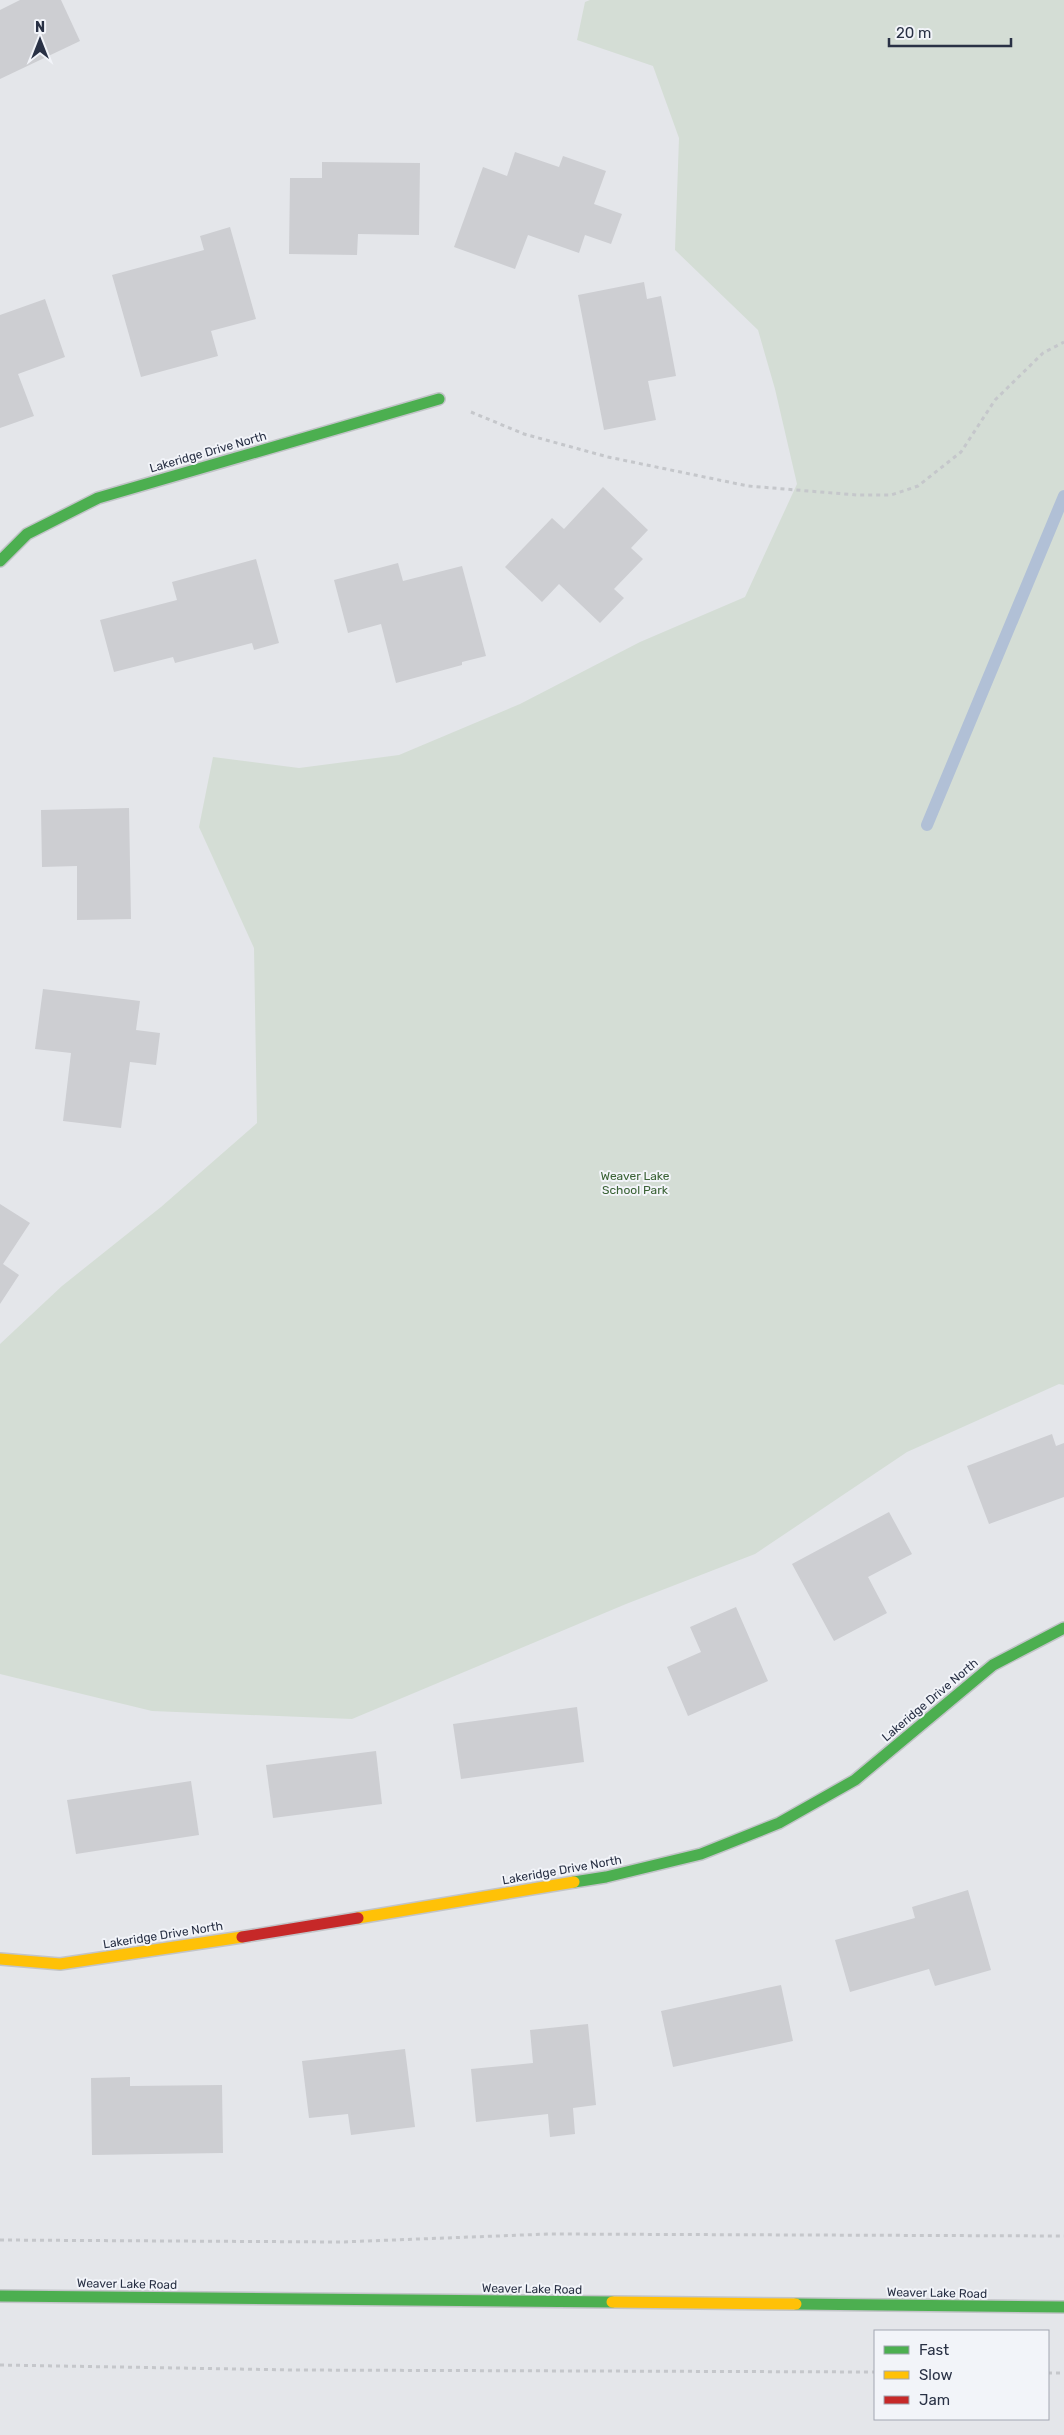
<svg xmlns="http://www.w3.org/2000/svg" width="1064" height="2435" viewBox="0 0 1064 2435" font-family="Rubik,sans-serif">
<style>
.green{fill:#d4ddd5}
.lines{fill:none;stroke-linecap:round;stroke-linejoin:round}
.stream{stroke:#b1c0d6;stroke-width:12}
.building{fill:#cdced2}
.fast-casing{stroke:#c2c4c8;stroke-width:14}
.slow-casing{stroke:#c2c4c8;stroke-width:14}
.jam-casing{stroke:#c2c4c8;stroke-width:14}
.path{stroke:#c5c7cb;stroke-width:3;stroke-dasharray:4 4;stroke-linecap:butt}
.fast{stroke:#4caf50;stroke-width:11}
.slow{stroke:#ffc107;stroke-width:11}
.jam{stroke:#c62828;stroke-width:11}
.labels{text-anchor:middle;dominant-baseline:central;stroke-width:4;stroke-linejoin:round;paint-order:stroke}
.street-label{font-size:12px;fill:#293145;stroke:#f2f4f9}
.park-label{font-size:12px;fill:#3a6235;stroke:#f2f4f9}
</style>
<rect width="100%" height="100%" fill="#e4e6ea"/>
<polygon class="green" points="590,0 1064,0 1064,1385 1059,1384 907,1452 755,1554 626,1604 352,1719 152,1711 0,1674 0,1344 62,1286 161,1207 257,1123 254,948 199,827 213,757 299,768 399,755 520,704 640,642 745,597 797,484 775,389 758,330 675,250 679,138 653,66 577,40 585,2"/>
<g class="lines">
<polyline class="stream" points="927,825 1064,496"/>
</g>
<g class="building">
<polygon points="20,0 61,0 80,41 0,79 0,10"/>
<polygon points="515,152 559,167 563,156 606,171 594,204 622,214 611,244 585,235 579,253 528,235 515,269 454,247 483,167 507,176"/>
<polygon points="322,162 420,163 419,235 358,234 357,255 289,254 290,178 322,178"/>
<polygon points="230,227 256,319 211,331 218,356 141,377 112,275 204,250 200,236"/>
<polygon points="644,282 647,299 661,296 676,376 648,381 656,420 604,430 578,295"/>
<polygon points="45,299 65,357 18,374 34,416 0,428 0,315"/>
<polygon points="603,487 648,530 631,548 643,559 614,589 624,598 600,623 559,584 542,602 505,567 552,518 564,529"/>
<polygon points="256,559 279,643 254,650 252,643 175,663 173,657 114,672 100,620 177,600 172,582"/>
<polygon points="398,563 403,581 462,566 486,656 462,662 462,665 396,683 381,624 348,633 334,580"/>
<polygon points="129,808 131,919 77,920 77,866 42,867 41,810"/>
<polygon points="43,989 140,1001 136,1030 160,1033 156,1065 130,1062 121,1128 63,1121 71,1053 35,1049"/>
<polygon points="0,1204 30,1223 3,1264 19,1275 0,1304"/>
<polygon points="1052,1434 1056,1446 1064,1443 1064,1497 989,1524 967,1466"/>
<polygon points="889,1512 912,1554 868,1577 887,1613 834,1641 792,1564"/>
<polygon points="736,1607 768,1681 688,1716 667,1667 701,1652 690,1627"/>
<polygon points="577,1707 584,1762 461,1779 453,1724"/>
<polygon points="376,1751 382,1804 273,1818 266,1765"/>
<polygon points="191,1781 199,1835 76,1854 67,1800"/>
<polygon points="968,1890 991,1970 935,1986 929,1969 850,1992 835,1940 915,1918 912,1907"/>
<polygon points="781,1985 793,2041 673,2067 661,2011"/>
<polygon points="588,2024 596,2105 573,2108 575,2134 550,2137 548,2114 476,2122 471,2069 533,2063 530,2030"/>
<polygon points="405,2049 415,2127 351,2135 348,2114 309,2118 302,2061"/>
<polygon points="130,2077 130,2086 222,2085 223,2153 92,2155 91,2078"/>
</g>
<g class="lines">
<defs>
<g id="fast">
<polyline points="0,561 27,534 98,498 439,399"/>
<polyline points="574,1882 606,1877 701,1854 779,1823 855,1780 993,1665 1064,1628"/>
<polyline points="0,2296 612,2302"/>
<polyline points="796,2304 1064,2307"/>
</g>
<g id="slow">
<polyline points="358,1918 574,1882"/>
<polyline points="0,1959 60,1964 242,1937"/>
<polyline points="612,2302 796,2304"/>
</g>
<polyline id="jam" points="242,1937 358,1918"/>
</defs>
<use href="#fast" class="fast-casing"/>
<use href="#slow" class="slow-casing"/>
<use href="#jam" class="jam-casing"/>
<g class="path">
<polyline points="471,412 524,434 608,457 748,486 857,495 891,495 918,486 961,452 995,400 1043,353 1064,342"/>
<polyline points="0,2240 341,2242 549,2234 1064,2236"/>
<polyline points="0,2365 295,2370 875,2372"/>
<polyline points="1048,2373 1064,2373"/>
</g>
<use href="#fast" class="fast"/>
<use href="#slow" class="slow"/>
<use href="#jam" class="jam"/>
</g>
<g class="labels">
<g class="street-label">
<text transform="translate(208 452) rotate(-16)">Lakeridge Drive North</text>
<text transform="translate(930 1700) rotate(-40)">Lakeridge Drive North</text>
<text transform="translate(562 1870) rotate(-10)">Lakeridge Drive North</text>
<text transform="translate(163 1935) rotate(-9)">Lakeridge Drive North</text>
<text transform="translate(127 2284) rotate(1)">Weaver Lake Road</text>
<text transform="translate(532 2289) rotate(1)">Weaver Lake Road</text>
<text transform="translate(937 2293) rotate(1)">Weaver Lake Road</text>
</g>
<g class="park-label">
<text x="635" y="1176">Weaver Lake<tspan x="635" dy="14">School Park</tspan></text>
</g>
</g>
<rect x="874" y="2330" width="175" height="90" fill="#f2f4f9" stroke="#a2a6b1"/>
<rect x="884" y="2346" width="25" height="8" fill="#4caf50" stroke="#a2a6b1"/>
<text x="919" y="2355" font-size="15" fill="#293145">Fast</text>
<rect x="884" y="2371" width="25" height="8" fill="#ffc107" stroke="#a2a6b1"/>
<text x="919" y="2380" font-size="15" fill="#293145">Slow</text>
<rect x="884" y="2396" width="25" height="8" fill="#c62828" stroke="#a2a6b1"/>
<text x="919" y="2405" font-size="15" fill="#293145">Jam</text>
<g transform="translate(40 40)" stroke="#f2f4f9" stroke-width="4" paint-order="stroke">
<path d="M0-4L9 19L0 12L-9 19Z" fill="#293145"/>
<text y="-8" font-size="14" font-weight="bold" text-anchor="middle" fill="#293145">N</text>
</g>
<path d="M889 38v8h122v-8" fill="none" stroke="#293145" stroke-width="2.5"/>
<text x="896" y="38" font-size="15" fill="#293145" stroke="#f2f4f9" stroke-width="4" paint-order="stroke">20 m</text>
</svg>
